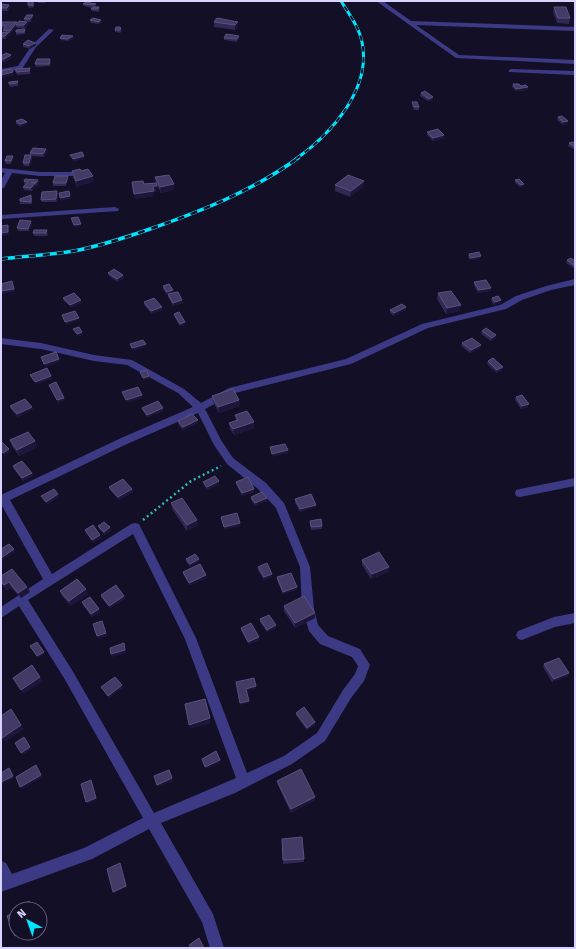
<svg xmlns="http://www.w3.org/2000/svg" width="576" height="949" viewBox="0 0 576 949" font-family="'Fira Sans',sans-serif">
<style>
.lines{fill:none;stroke-linecap:round;stroke-linejoin:round}
.path{stroke:#2fb8b0;stroke-width:2.5;stroke-dasharray:2 3;stroke-linecap:butt}
.minor{fill:#3d3a85;fill-rule:evenodd}
.rail-far1-casing{stroke:#00e5ff;stroke-width:3}
.rail-casing{stroke:#00e5ff;stroke-width:3.5}
.rail-far1{stroke:#130f26;stroke-width:2;stroke-dasharray:5.5;stroke-linecap:butt}
.rail{stroke:#130f26;stroke-width:2.5;stroke-dasharray:7;stroke-linecap:butt}
.wall{fill:#312854}
.shaded-wall{fill:#1d163a}
.building{fill:#433a66;stroke:#5a527e}
</style>
<rect width="100%" height="100%" fill="#130f26"/>
<g class="lines">
<polyline class="path" points="143,520 191,481 221,466"/>
<g class="minor">
<polygon points="376,1 383,1 411,21 575,27 575,31 416,25 459,55 575,60 575,64 456,58"/>
<polygon points="49,29 54,30 36,47 22,69 1,73 1,69 18,66 32,45"/>
<polygon points="511,69 575,71 575,75 509,72 509,70"/>
<polygon points="1,168 40,172 85,172 89,174 85,176 40,176 12,173 4,188 1,188 1,180 5,173 1,172"/>
<polygon points="115,207 119,209 118,211 1,219 1,215"/>
<path d="M 575,279 L 575,285 L 551,290 L 522,300 L 506,309 L 428,328 L 351,364 L 235,393 L 205,409 L 221,440 L 233,458 L 266,483 L 284,503 L 310,567 L 314,609 L 318,625 L 328,636 L 360,649 L 370,665 L 364,681 L 351,698 L 325,741 L 292,764 L 235,793 L 161,823 L 213,914 L 224,948 L 210,948 L 202,922 L 149,829 L 92,859 L 1,892 L 1,861 L 6,863 L 12,874 L 84,848 L 143,818 L 64,678 L 19,606 L 1,618 L 1,607 L 43,579 L 1,504 L 1,495 L 121,438 L 193,407 L 178,393 L 127,365 L 94,361 L 41,349 L 1,344 L 1,338 L 41,343 L 94,355 L 132,360 L 184,389 L 201,403 L 229,388 L 346,359 L 422,324 L 500,305 L 516,296 L 546,286 ZM 198,413 L 214,445 L 227,464 L 258,489 L 276,508 L 300,567 L 302,609 L 309,631 L 320,644 L 352,657 L 358,666 L 355,674 L 343,690 L 317,733 L 284,756 L 247,773 L 196,638 L 139,524 L 135,523 L 131,524 L 52,574 L 10,500 L 127,444 ZM 133,534 L 185,639 L 236,778 L 154,813 L 72,670 L 28,600 Z"/>
<polygon points="575,478 575,486 520,497 516,496 515,493 516,490 520,489"/>
<polygon points="575,613 575,623 555,627 522,640 518,639 516,635 518,631 554,617"/>
</g>
<defs>
<path id="rail-far1" d="M 296,159 C 331,134 372,89 362,42 C 359,27 349,14 341,1"/>
<path id="rail" d="M 1,259 C 25,256 50,255 74,251 C 101,246 127,237 153,228 C 204,210 254,190 298,158"/>
</defs>
<use href="#rail-far1" class="rail-far1-casing"/>
<use href="#rail" class="rail-casing"/>
<use href="#rail-far1" class="rail-far1"/>
<use href="#rail" class="rail"/>
</g>
<g class="wall">
<polygon points="37,1 47,1 45,3 38,3"/>
<polygon points="34,3 34,7 29,8 28,5"/>
<polygon points="1,4 10,7 8,11 3,11 2,9 1,9"/>
<polygon points="83,4 97,6 96,7 100,10 98,12 92,11 91,9 92,8 84,6"/>
<polygon points="554,7 570,18 569,24 557,23 553,12"/>
<polygon points="33,15 33,17 31,22 27,22 28,24 25,28 17,28 16,26 6,39 1,39 1,33 3,32 3,30 5,28 1,28 1,22 17,22 18,23 25,22 24,19"/>
<polygon points="90,20 102,22 99,24 91,23"/>
<polygon points="214,22 238,22 238,27 235,30 214,27"/>
<polygon points="116,27 122,31 120,33 115,32 115,30"/>
<polygon points="25,29 25,34 16,35 16,32"/>
<polygon points="73,36 74,38 68,41 61,40 60,38"/>
<polygon points="224,38 239,39 237,42 224,40"/>
<polygon points="35,43 36,45 30,49 23,47 23,44"/>
<polygon points="1,56 12,58 5,62 1,61"/>
<polygon points="51,61 50,66 36,67 35,64"/>
<polygon points="30,68 30,74 17,75 16,72"/>
<polygon points="18,81 18,86 10,87 9,84"/>
<polygon points="513,84 527,90 516,91 512,87"/>
<polygon points="421,93 433,100 428,101 420,96"/>
<polygon points="412,102 419,107 419,110 414,110 412,105"/>
<polygon points="558,117 568,121 567,124 563,125 557,120"/>
<polygon points="16,121 27,124 21,127 16,124"/>
<polygon points="427,132 444,138 433,141 427,135"/>
<polygon points="569,143 575,143 575,150 568,146"/>
<polygon points="47,151 44,157 31,156 32,158 30,166 24,166 23,163 30,155 30,153"/>
<polygon points="13,159 11,164 6,164 5,161"/>
<polygon points="72,171 81,171 94,181 77,187 73,177"/>
<polygon points="155,177 174,190 161,193 156,184 157,191 154,192 154,196 135,199 132,182 144,184 156,183"/>
<polygon points="68,179 66,186 53,186 53,183"/>
<polygon points="38,180 39,183 37,186 35,185 36,186 32,191 24,190 23,187 25,184 24,184 24,181"/>
<polygon points="515,180 523,186 520,187 515,183"/>
<polygon points="364,181 363,187 350,197 335,191 335,185"/>
<polygon points="57,191 58,194 57,202 42,202 41,200"/>
<polygon points="32,198 32,204 20,204 20,201"/>
<polygon points="32,223 29,231 18,231 17,228"/>
<polygon points="33,233 48,233 47,236 34,236"/>
<polygon points="469,254 480,259 470,260 468,257"/>
<polygon points="567,260 575,261 575,269 566,263"/>
<polygon points="108,273 123,275 124,278 118,282 109,276"/>
<polygon points="474,282 491,288 490,291 478,293 474,285"/>
<polygon points="163,286 174,293 183,303 173,306 168,297 168,295 167,295 163,289"/>
<polygon points="438,293 461,305 459,311 446,314 437,299"/>
<polygon points="63,298 81,303 71,307 64,301"/>
<polygon points="492,298 501,303 494,305 491,301"/>
<polygon points="144,302 162,310 152,314 144,305"/>
<polygon points="406,307 405,310 394,316 390,313 390,310"/>
<polygon points="174,314 186,325 180,326 174,316"/>
<polygon points="482,331 496,338 491,341 481,334"/>
<polygon points="462,343 481,345 480,348 470,353 461,346"/>
<polygon points="488,361 503,367 502,370 497,373 487,364"/>
<polygon points="212,396 240,406 219,413 213,402"/>
<polygon points="516,397 528,407 521,409 515,400"/>
<polygon points="10,406 32,407 33,409 18,417 11,409"/>
<polygon points="142,408 163,408 163,411 147,417 143,411"/>
<polygon points="235,415 254,422 254,428 234,435 230,429 229,423 236,421"/>
<polygon points="178,421 198,423 183,430 178,424"/>
<polygon points="10,440 35,441 37,447 19,456 12,446"/>
<polygon points="13,466 32,473 33,476 23,481 14,469"/>
<polygon points="203,482 219,484 207,490 204,485"/>
<polygon points="236,482 254,492 242,496 236,484"/>
<polygon points="109,487 132,489 133,492 119,500 110,490"/>
<polygon points="251,497 267,501 255,506 251,500"/>
<polygon points="295,499 316,505 316,507 300,512 295,502"/>
<polygon points="171,503 197,520 198,525 187,531 172,509"/>
<polygon points="310,521 322,526 322,529 311,530"/>
<polygon points="98,526 110,527 111,530 105,535 99,529"/>
<polygon points="85,530 101,538 93,542 86,532"/>
<polygon points="186,559 199,559 199,562 190,567 186,561"/>
<polygon points="362,560 389,567 388,572 371,579 362,565"/>
<polygon points="258,567 272,576 264,580 258,570"/>
<polygon points="183,572 206,575 207,578 190,585 183,574"/>
<polygon points="1,576 30,592 21,598 11,587 7,590 1,583"/>
<polygon points="277,577 297,587 297,589 283,594 277,580"/>
<polygon points="60,591 88,594 71,606 62,596"/>
<polygon points="101,595 124,596 125,599 110,608 101,597"/>
<polygon points="82,602 100,612 92,617 83,605"/>
<polygon points="284,606 315,613 315,618 295,628 284,611"/>
<polygon points="260,619 276,628 267,632 260,622"/>
<polygon points="241,628 259,637 259,640 249,644 241,630"/>
<polygon points="544,664 568,676 552,682 543,667"/>
<polygon points="296,713 315,722 315,725 307,730 296,715"/>
<polygon points="277,781 315,797 315,800 291,813 278,785"/>
<polygon points="282,839 304,859 304,862 283,864"/>
</g>
<g class="shaded-wall">
<polygon points="9,5 10,7 8,11 7,8"/>
<polygon points="33,15 33,17 31,22 30,19"/>
<polygon points="101,20 102,22 99,24 99,22"/>
<polygon points="17,22 18,24 16,25 16,26 10,33 10,31"/>
<polygon points="27,22 28,24 25,28 24,25"/>
<polygon points="238,22 238,27 235,30 235,25"/>
<polygon points="9,32 10,34 6,39 5,36"/>
<polygon points="73,36 74,38 68,41 68,39"/>
<polygon points="239,36 239,39 237,42 237,39"/>
<polygon points="35,43 36,45 30,49 29,46"/>
<polygon points="11,55 12,58 5,62 4,59"/>
<polygon points="13,72 14,75 1,78 1,75"/>
<polygon points="528,87 527,90 516,91 516,89"/>
<polygon points="433,97 433,100 428,101 429,99"/>
<polygon points="568,121 567,124 563,125 563,122"/>
<polygon points="27,122 27,124 21,127 20,124"/>
<polygon points="444,135 444,138 433,141 433,138"/>
<polygon points="46,149 47,151 44,157 43,154"/>
<polygon points="31,155 32,158 30,166 29,163"/>
<polygon points="13,156 13,159 11,164 11,161"/>
<polygon points="84,156 85,159 73,162 73,159"/>
<polygon points="68,176 68,179 66,186 66,183"/>
<polygon points="93,176 94,181 77,187 76,181"/>
<polygon points="38,180 39,183 37,186 36,183"/>
<polygon points="364,181 363,187 350,197 351,191"/>
<polygon points="35,183 36,186 32,191 31,188"/>
<polygon points="174,184 174,190 161,193 160,187"/>
<polygon points="524,184 523,186 520,187 521,185"/>
<polygon points="153,186 157,186 157,191 154,192 154,196 135,199 134,194"/>
<polygon points="57,191 58,194 57,202 56,199"/>
<polygon points="70,196 71,199 61,201 60,198"/>
<polygon points="31,221 32,223 29,231 28,229"/>
<polygon points="81,224 81,226 74,228 74,225"/>
<polygon points="8,225 9,235 1,236 1,233"/>
<polygon points="481,256 480,259 470,260 471,258"/>
<polygon points="123,275 124,278 118,282 117,279"/>
<polygon points="12,281 15,292 2,294 1,291"/>
<polygon points="491,288 490,291 478,293 479,290"/>
<polygon points="173,290 174,293 167,295 167,292"/>
<polygon points="81,300 81,303 71,307 70,305"/>
<polygon points="182,300 183,303 173,306 173,303"/>
<polygon points="501,300 501,303 494,305 495,302"/>
<polygon points="461,305 459,311 446,314 447,308"/>
<polygon points="162,307 162,310 152,314 151,311"/>
<polygon points="406,307 405,310 394,316 394,313"/>
<polygon points="79,318 79,320 66,325 65,322"/>
<polygon points="185,322 186,325 180,326 180,324"/>
<polygon points="82,332 83,335 77,337 77,334"/>
<polygon points="496,335 496,338 491,341 492,338"/>
<polygon points="146,344 146,347 133,351 132,348"/>
<polygon points="481,345 480,348 470,353 471,350"/>
<polygon points="59,359 60,362 45,367 44,364"/>
<polygon points="503,367 502,370 497,373 497,370"/>
<polygon points="51,376 52,379 36,385 35,382"/>
<polygon points="149,376 150,378 143,381 143,378"/>
<polygon points="142,395 142,398 127,403 126,400"/>
<polygon points="64,398 65,401 58,403 57,400"/>
<polygon points="239,400 240,406 219,413 218,407"/>
<polygon points="529,404 528,407 521,409 522,406"/>
<polygon points="32,407 33,409 18,417 17,414"/>
<polygon points="163,408 163,411 147,417 147,415"/>
<polygon points="198,420 198,423 183,430 183,427"/>
<polygon points="254,422 254,428 234,435 233,429"/>
<polygon points="35,441 37,447 19,456 17,450"/>
<polygon points="9,449 10,452 4,456 3,453"/>
<polygon points="288,450 288,453 273,457 272,454"/>
<polygon points="32,473 33,476 23,481 22,478"/>
<polygon points="219,481 219,484 207,490 207,487"/>
<polygon points="132,489 133,492 119,500 118,497"/>
<polygon points="254,489 254,492 242,496 242,493"/>
<polygon points="58,494 59,497 47,505 46,502"/>
<polygon points="267,498 267,501 255,506 255,503"/>
<polygon points="316,505 316,507 300,512 300,509"/>
<polygon points="197,520 198,525 187,531 187,525"/>
<polygon points="240,523 241,526 224,530 224,527"/>
<polygon points="110,527 111,530 105,535 104,532"/>
<polygon points="100,535 101,538 93,542 92,540"/>
<polygon points="14,549 15,552 1,561 1,558"/>
<polygon points="199,559 199,562 190,567 190,564"/>
<polygon points="389,567 388,572 371,579 372,574"/>
<polygon points="272,574 272,576 264,580 264,577"/>
<polygon points="206,575 207,578 190,585 189,583"/>
<polygon points="9,582 11,587 7,590 4,585"/>
<polygon points="27,587 30,592 21,598 18,593"/>
<polygon points="297,587 297,589 283,594 283,592"/>
<polygon points="86,589 88,594 71,606 69,601"/>
<polygon points="124,596 125,599 110,608 109,606"/>
<polygon points="99,609 100,612 92,617 91,614"/>
<polygon points="315,613 315,618 295,628 295,623"/>
<polygon points="276,625 276,628 267,632 267,630"/>
<polygon points="106,633 107,636 98,639 97,636"/>
<polygon points="259,637 259,640 249,644 248,642"/>
<polygon points="124,643 126,653 112,657 111,654"/>
<polygon points="44,652 45,654 38,658 37,656"/>
<polygon points="569,673 568,676 552,682 554,679"/>
<polygon points="40,677 43,681 24,694 21,690"/>
<polygon points="122,685 123,688 109,698 108,696"/>
<polygon points="256,686 256,689 246,691 246,689"/>
<polygon points="249,701 249,703 240,705 240,703"/>
<polygon points="210,718 211,723 190,729 189,725"/>
<polygon points="315,722 315,725 307,730 307,728"/>
<polygon points="21,725 24,729 5,742 2,738"/>
<polygon points="30,747 32,749 22,755 21,753"/>
<polygon points="220,760 221,762 206,769 205,767"/>
<polygon points="36,765 42,777 22,789 20,787"/>
<polygon points="9,768 14,778 2,784 1,782"/>
<polygon points="172,778 173,781 158,787 157,785"/>
<polygon points="91,780 97,800 87,804 86,802"/>
<polygon points="315,797 315,800 291,813 291,809"/>
<polygon points="120,863 127,887 114,893 113,892"/>
<polygon points="29,901 32,904 34,909 33,909"/>
<polygon points="19,933 27,933 18,939 15,936"/>
</g>
<g class="building">
<rect x="28" y="1" width="5" height="4"/>
<polygon points="86,2 96,4 94,5 83,4"/>
<polygon points="1,4 9,5 7,8 2,8 3,7 1,7"/>
<polygon points="93,7 99,7 98,9 91,9"/>
<polygon points="554,7 566,7 570,18 558,18"/>
<polygon points="27,15 33,15 30,19 24,19"/>
<polygon points="93,18 101,20 99,22 90,20"/>
<polygon points="217,18 238,22 235,25 214,22"/>
<polygon points="19,21 27,22 24,25 16,25"/>
<polygon points="1,22 17,22 10,31 3,30 6,26 1,25"/>
<polygon points="116,27 120,27 121,28 120,30 115,30"/>
<polygon points="25,29 24,32 16,32 16,30"/>
<polygon points="9,32 5,36 1,36 1,33"/>
<polygon points="226,34 239,36 237,39 224,38"/>
<polygon points="62,35 73,36 68,39 60,38"/>
<polygon points="28,40 35,43 29,46 23,44"/>
<polygon points="6,53 11,55 4,59 1,58 1,56"/>
<polygon points="37,59 50,59 49,64 35,64"/>
<polygon points="30,68 29,71 16,72 16,69"/>
<polygon points="11,69 13,72 1,75 1,71"/>
<polygon points="18,81 17,83 9,84 9,82"/>
<polygon points="513,84 519,84 521,86 526,85 528,87 516,89"/>
<polygon points="425,91 433,97 429,99 421,93"/>
<polygon points="412,102 417,102 419,107 414,107"/>
<polygon points="562,116 568,121 563,122 558,117"/>
<polygon points="22,119 27,122 20,124 16,121"/>
<polygon points="438,129 444,135 433,138 427,132"/>
<polygon points="573,142 575,143 575,147 569,143"/>
<polygon points="33,148 46,149 43,154 30,153"/>
<polygon points="82,152 84,156 73,159 70,155"/>
<polygon points="25,155 31,155 29,163 23,163"/>
<polygon points="7,156 13,156 11,161 5,161"/>
<polygon points="80,169 81,171 88,169 93,176 76,181 72,171"/>
<polygon points="169,175 174,184 160,187 155,177"/>
<polygon points="348,175 364,181 351,191 335,185"/>
<polygon points="55,176 68,176 66,183 53,183"/>
<polygon points="25,179 38,180 36,183 31,182 35,183 31,188 23,187 28,182 24,181"/>
<polygon points="519,179 524,184 521,185 515,180"/>
<polygon points="143,181 144,184 156,183 157,186 153,186 154,191 134,194 132,182"/>
<polygon points="57,191 56,199 41,200 42,192"/>
<polygon points="69,191 70,196 60,198 59,193"/>
<polygon points="31,195 31,202 20,201 20,199"/>
<polygon points="78,217 81,224 74,225 71,218"/>
<polygon points="20,220 31,221 28,229 17,228"/>
<polygon points="8,225 8,232 1,233 1,226"/>
<polygon points="34,230 47,230 46,233 33,233"/>
<polygon points="479,252 481,256 471,258 469,254"/>
<polygon points="571,258 575,261 575,266 567,260"/>
<polygon points="114,269 123,275 117,279 108,273"/>
<polygon points="486,280 491,288 479,290 474,282"/>
<polygon points="12,281 14,289 1,291 1,284"/>
<polygon points="169,284 173,290 167,292 163,286"/>
<polygon points="451,291 461,305 447,308 438,293"/>
<polygon points="178,292 182,300 173,303 168,294"/>
<polygon points="74,293 81,300 70,305 63,298"/>
<polygon points="498,296 501,300 495,302 492,298"/>
<polygon points="154,298 162,307 151,311 144,302"/>
<polygon points="402,304 406,307 394,313 390,310"/>
<polygon points="75,311 79,318 65,322 62,315"/>
<polygon points="179,312 185,322 180,324 174,314"/>
<polygon points="79,327 82,332 77,334 73,329"/>
<polygon points="486,328 496,335 492,338 482,331"/>
<polygon points="472,338 481,345 471,350 462,343"/>
<polygon points="143,340 146,344 132,348 130,344"/>
<polygon points="56,352 59,359 44,364 41,357"/>
<polygon points="493,358 503,367 497,370 488,361"/>
<polygon points="47,368 51,376 35,382 30,375"/>
<polygon points="147,370 149,376 143,378 140,372"/>
<polygon points="56,382 64,398 57,400 49,385"/>
<polygon points="138,387 142,395 126,400 122,392"/>
<polygon points="233,389 239,400 218,407 212,396"/>
<polygon points="522,395 529,404 522,406 516,397"/>
<polygon points="25,399 32,407 17,414 10,406"/>
<polygon points="158,401 163,408 147,415 142,408"/>
<polygon points="247,411 254,422 233,429 229,423 238,420 235,415"/>
<polygon points="192,414 198,420 183,427 178,421"/>
<polygon points="28,432 35,441 17,450 10,440"/>
<polygon points="1,441 9,449 3,453 1,451"/>
<polygon points="285,444 288,450 272,454 270,447"/>
<polygon points="22,461 32,473 22,478 13,466"/>
<polygon points="215,476 219,481 207,487 203,482"/>
<polygon points="248,477 254,489 242,493 236,482"/>
<polygon points="123,479 132,489 118,497 109,487"/>
<polygon points="54,489 58,494 46,502 41,496"/>
<polygon points="262,492 267,498 255,503 251,497"/>
<polygon points="311,494 316,505 300,509 295,499"/>
<polygon points="182,498 197,520 187,525 171,503"/>
<polygon points="237,513 240,523 224,527 221,517"/>
<polygon points="321,519 322,526 311,527 310,521"/>
<polygon points="104,522 110,527 104,532 98,526"/>
<polygon points="93,525 100,535 92,540 85,530"/>
<polygon points="9,544 14,549 1,558 1,549"/>
<polygon points="379,552 389,567 372,574 362,560"/>
<polygon points="195,554 199,559 190,564 186,559"/>
<polygon points="267,563 272,574 264,577 258,567"/>
<polygon points="200,564 206,575 189,583 183,572"/>
<polygon points="12,569 27,587 18,593 9,582 4,585 1,581 1,576"/>
<polygon points="291,573 297,587 283,592 277,577"/>
<polygon points="77,579 86,589 69,601 60,591"/>
<polygon points="116,585 124,596 109,606 101,595"/>
<polygon points="304,596 315,613 295,623 284,606"/>
<polygon points="90,597 99,609 91,614 82,602"/>
<polygon points="269,615 276,625 267,630 260,619"/>
<polygon points="102,621 106,633 97,636 93,624"/>
<polygon points="251,623 259,637 248,642 241,628"/>
<polygon points="37,642 44,652 37,656 30,646"/>
<polygon points="124,643 125,650 111,654 110,648"/>
<polygon points="559,658 569,673 554,679 544,664"/>
<polygon points="32,665 40,677 21,690 13,678"/>
<polygon points="115,677 122,685 108,696 101,687"/>
<polygon points="254,678 256,686 246,689 249,701 240,703 236,682"/>
<polygon points="205,699 210,718 189,725 185,704"/>
<polygon points="304,707 315,722 307,728 296,713"/>
<polygon points="11,709 21,725 2,738 1,736 1,716"/>
<polygon points="24,737 30,747 21,753 15,743"/>
<polygon points="216,751 220,760 205,767 202,759"/>
<polygon points="36,765 41,775 20,787 16,777"/>
<polygon points="9,768 13,776 1,782 1,773"/>
<polygon points="301,769 315,797 291,809 277,781"/>
<polygon points="169,770 172,778 157,785 154,776"/>
<polygon points="91,780 96,798 86,802 81,784"/>
<polygon points="302,837 304,859 283,860 282,839"/>
<polygon points="120,863 126,886 113,892 107,869"/>
<polygon points="29,901 33,909 17,909"/>
<polygon points="16,910 16,933 19,933 15,936 7,916"/>
<polygon points="199,938 204,948 191,948 189,945"/>
</g>
<rect width="576" height="949" fill="none" stroke="#d9d4ff" stroke-width="4"/>
<g transform="translate(28 921) rotate(319)"><circle r="19" fill="#130f26" stroke="#625e7d"/>
<path d="M0-3L7 15L0 10L-7 15Z" fill="#00e5ff"/>
<text y="-6" font-size="11" font-weight="bold" text-anchor="middle" fill="#d9d4ff">N</text>
</g>
</svg>
